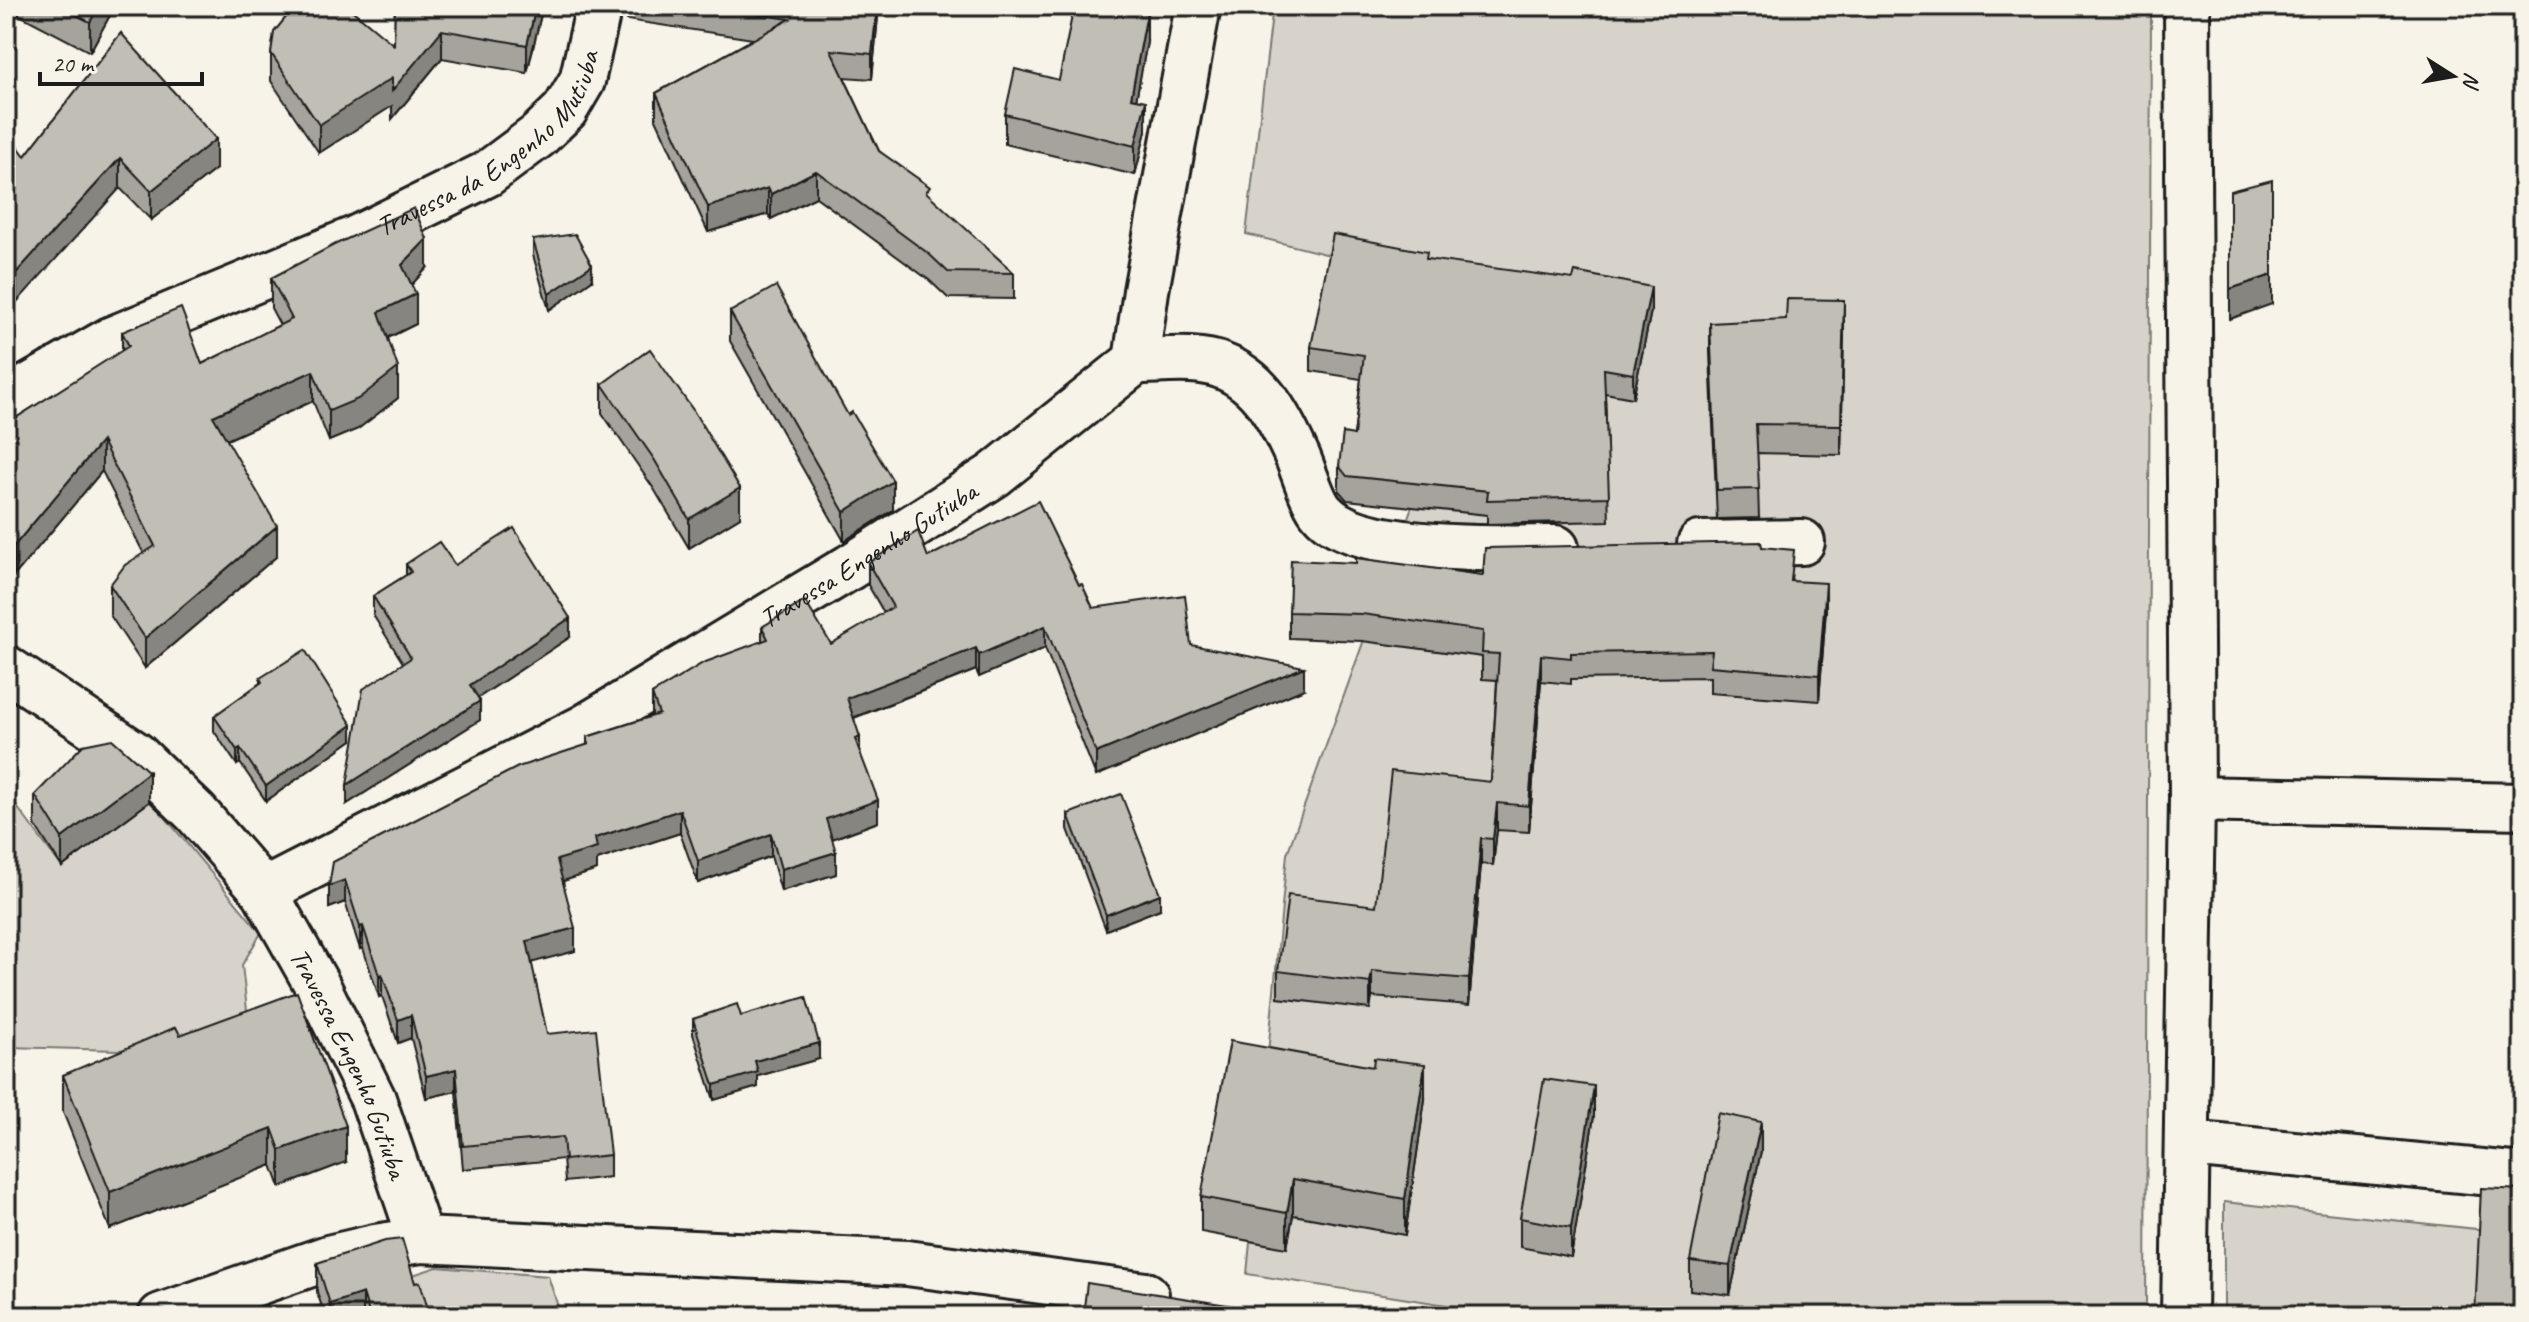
<svg xmlns="http://www.w3.org/2000/svg" width="2529" height="1322" viewBox="0 0 2529 1322" font-family="Caveat,sans-serif">
<style>
.green{fill:#d7d3cb;stroke:#7a7874;stroke-width:2}
.lines{fill:none;stroke-linecap:round;stroke-linejoin:round}
.street-casing{stroke:#1c1c1c;stroke-width:50}
.street{stroke:#f7f3e8;stroke-width:44}
.wall{fill:#a5a39c;stroke:#1c1c1c;stroke-width:2}
.shaded-wall{fill:#86857f;stroke:#1c1c1c;stroke-width:2}
.building{fill:#c0beb5;stroke:#1c1c1c;stroke-width:2}
.labels{text-anchor:middle;dominant-baseline:central;stroke-width:8;stroke-linejoin:round;paint-order:stroke}
.street-label{font-size:28px;fill:#1c1c1c;stroke:#f7f3e8}
</style>
<rect width="100%" height="100%" fill="#f7f3e8"/>
<filter id="ink" filterUnits="userSpaceOnUse"><feTurbulence type="fractalNoise" baseFrequency=".0125" numOctaves="2"/><feDisplacementMap in="SourceGraphic" scale="16" xChannelSelector="R" yChannelSelector="G"/><feConvolveMatrix kernelMatrix="1 2 1 2 8 2 1 2 1" color-interpolation-filters="sRGB"/></filter>
<g filter="url(#ink)">
<g class="green">
<polygon points="1273,6 2151,6 2146,1316 1518,1316 1247,1274 1287,854 1488,295 1246,234"/>
<polygon points="6,792 62,867 151,800 261,933 242,965 248,1019 231,1053 6,1047"/>
<polygon points="2224,1202 2523,1234 2523,1316 2224,1316"/>
<polygon points="437,1267 548,1276 561,1316 288,1316"/>
</g>
<g class="lines">
<defs>
<g id="street">
<path d="M 1136,361 C 1163,361 1197,356 1222,366 C 1262,381 1281,420 1298,458 C 1304,472 1313,503 1323,513 C 1358,553 1504,549 1556,548"/>
<path id="s1" d="M 6,400 L 112,339 L 357,238 L 487,174 L 538,136 L 565,110 L 582,81 L 599,6"/>
<polyline points="1700,544 1802,542"/>
<path id="s2" d="M 6,668 L 135,754 L 196,813 L 264,891 L 316,983 L 373,1099 L 421,1240"/>
<polyline points="2192,799 2523,806"/>
<path id="s3" d="M 264,891 L 585,727 L 850,567 L 994,475 L 1136,361 L 1146,291 L 1198,6"/>
<polyline points="2189,1144 2523,1176"/>
<polyline points="161,1316 328,1258 375,1247 421,1240 907,1263 1146,1295"/>
<polyline points="2184,1316 2192,799 2187,6"/>
</g>
</defs>
<use href="#street" class="street-casing"/>
<use href="#street" class="street"/>
</g>
<g class="wall">
<polygon points="6,6 115,6 90,52 6,8"/>
<polygon points="395,6 543,6 527,73 442,58 392,119 392,106 319,153 271,81 271,53 394,45"/>
<polygon points="627,6 879,6 872,79 844,77 879,151 1014,273 1014,299 948,298 929,280 816,197 771,219 768,214 708,232 656,119 656,93 753,39 627,20"/>
<polygon points="121,33 216,169 151,220 120,188 25,156"/>
<polygon points="1147,42 1136,99 1146,131 1135,175 1005,144 1005,114 1059,80"/>
<polygon points="533,240 592,280 549,310 533,255"/>
<polygon points="1427,259 1651,311 1633,398 1605,393 1609,521 1487,524 1487,515 1347,500 1339,491 1339,466 1354,435 1361,379 1311,371 1311,347"/>
<polygon points="427,268 411,285 416,324 388,338 398,398 358,429 329,441 313,401 227,440 277,556 145,668 110,615 110,585 144,554 102,471 14,576 6,569 6,417 11,421 122,351 122,332 202,364 280,325 271,308 271,278"/>
<polygon points="730,312 848,415 893,510 844,541 730,341"/>
<polygon points="1710,323 1844,330 1841,455 1757,453 1759,518 1717,519 1710,352"/>
<polygon points="602,384 740,517 689,548 654,489 602,413"/>
<polygon points="1762,547 1793,581 1826,609 1819,701 1710,693 1710,677 1571,679 1571,684 1541,681 1529,832 1497,830 1493,865 1481,864 1469,1005 1372,997 1370,1009 1278,998 1278,971 1376,906 1491,782 1497,680 1482,679 1482,657 1362,641 1289,638 1289,612 1483,575"/>
<polygon points="928,557 1079,585 1093,608 1304,689 1096,776 1045,648 979,677 976,670 854,718 860,752 878,822 832,839 836,874 781,891 771,856 698,883 680,833 597,860 597,870 563,881 575,951 531,962 547,1034 610,1155 610,1177 565,1182 563,1159 463,1169 456,1091 426,1098 411,1038 398,1043 382,996 379,997 363,948 360,949 345,902 329,908 329,886 587,745 587,737 652,716 652,694 762,641 762,627 831,644 884,613 868,585 868,563"/>
<polygon points="406,564 455,565 570,637 478,698 480,720 347,804 403,663 373,615 373,596 406,575"/>
<polygon points="260,678 352,740 266,801 240,763 237,765 214,731 214,716 260,683"/>
<polygon points="35,795 149,802 62,867 35,825"/>
<polygon points="1068,814 1160,909 1106,930 1068,829"/>
<polygon points="741,1016 819,1059 758,1076 758,1087 714,1100 693,1034 693,1019"/>
<polygon points="180,1035 346,1162 280,1187 272,1165 110,1229 63,1112 63,1075"/>
<polygon points="1425,1099 1405,1235 1293,1215 1287,1248 1201,1232 1201,1197"/>
<polygon points="1594,1116 1571,1257 1520,1247 1520,1218"/>
<polygon points="1761,1151 1730,1295 1690,1290 1690,1261"/>
<polygon points="317,1263 415,1283 430,1316 325,1316 317,1292"/>
</g>
<g class="shaded-wall">
<polygon points="99,6 115,6 90,52 90,22"/>
<polygon points="536,6 543,6 527,73 527,45"/>
<polygon points="877,6 879,6 872,79 872,54"/>
<polygon points="1147,13 1147,42 1131,127 1131,98"/>
<polygon points="442,30 442,58 392,119 392,106 319,153 319,125"/>
<polygon points="1146,101 1146,131 1135,175 1135,146"/>
<polygon points="216,139 216,169 151,220 151,191"/>
<polygon points="120,158 120,188 6,314 6,284"/>
<polygon points="816,171 816,197 771,219 771,194"/>
<polygon points="768,188 768,214 708,232 708,207"/>
<polygon points="427,239 427,268 402,295 402,265"/>
<polygon points="592,265 592,280 549,310 549,294"/>
<polygon points="2272,275 2272,304 2230,319 2230,289"/>
<polygon points="1651,287 1651,311 1633,398 1633,374"/>
<polygon points="416,294 416,324 379,342 379,312"/>
<polygon points="1844,300 1844,330 1841,455 1841,425"/>
<polygon points="398,368 398,398 358,429 329,441 329,411"/>
<polygon points="313,371 313,401 213,446 213,416"/>
<polygon points="102,441 102,471 14,576 14,546"/>
<polygon points="893,481 893,510 844,541 844,512"/>
<polygon points="740,488 740,517 689,548 689,519"/>
<polygon points="277,526 277,556 145,668 145,638"/>
<polygon points="1826,583 1826,609 1819,701 1819,675"/>
<polygon points="570,618 570,637 470,703 470,685"/>
<polygon points="1045,626 1045,648 979,677 979,655"/>
<polygon points="976,648 976,670 847,720 847,698"/>
<polygon points="1541,655 1541,681 1529,832 1529,806"/>
<polygon points="1304,667 1304,689 1096,776 1096,753"/>
<polygon points="480,701 480,720 347,804 347,785"/>
<polygon points="352,725 352,740 266,801 266,786"/>
<polygon points="860,737 860,759 855,739"/>
<polygon points="240,748 240,763 237,765 237,750"/>
<polygon points="149,772 149,802 62,867 62,838"/>
<polygon points="878,800 878,822 826,841 826,819"/>
<polygon points="1497,803 1497,830 1493,865 1493,839"/>
<polygon points="680,810 680,833 597,860 597,870 557,883 557,860 595,838"/>
<polygon points="771,834 771,856 698,883 698,861"/>
<polygon points="1481,838 1481,864 1469,1005 1469,979"/>
<polygon points="836,852 836,874 781,891 781,869"/>
<polygon points="345,880 345,902 329,908 329,886"/>
<polygon points="1160,894 1160,909 1106,930 1106,915"/>
<polygon points="363,926 363,948 360,949 360,927"/>
<polygon points="575,928 575,951 527,964 527,941"/>
<polygon points="1372,971 1372,997 1370,1009 1370,983"/>
<polygon points="382,974 382,996 379,997 379,975"/>
<polygon points="411,1015 411,1038 398,1043 398,1020"/>
<polygon points="819,1043 819,1059 758,1076 758,1087 714,1100 714,1085 755,1061"/>
<polygon points="1425,1064 1425,1099 1405,1235 1405,1199"/>
<polygon points="456,1069 456,1091 426,1098 426,1076"/>
<polygon points="1594,1086 1594,1116 1571,1257 1571,1228"/>
<polygon points="1761,1122 1761,1151 1730,1295 1730,1266"/>
<polygon points="346,1126 346,1162 280,1187 280,1150"/>
<polygon points="272,1128 272,1165 110,1229 110,1192"/>
<polygon points="1293,1179 1293,1215 1287,1248 1287,1213"/>
<polygon points="363,1293 363,1316 330,1316 330,1304"/>
</g>
<g class="building">
<polygon points="58,6 99,6 90,22"/>
<polygon points="295,6 347,6 394,45 395,6 536,6 527,45 442,30 392,91 392,78 319,125 271,53 274,32"/>
<polygon points="703,6 877,6 872,54 831,50 879,151 930,187 926,192 1014,273 948,272 929,254 816,171 771,194 768,188 708,207 656,93 790,19"/>
<polygon points="1074,6 1114,6 1147,13 1131,98 1146,101 1135,146 1005,114 1015,69 1059,80"/>
<polygon points="121,33 216,139 151,191 120,158 6,284 6,130 25,156"/>
<polygon points="2272,180 2272,275 2230,289 2230,191"/>
<polygon points="414,208 427,239 402,265 416,294 379,312 398,368 358,399 329,411 313,371 213,416 277,526 145,638 110,585 125,565 155,546 102,441 14,546 6,539 6,417 11,421 129,346 122,332 181,308 202,364 292,319 271,278 334,245"/>
<polygon points="575,234 592,265 549,294 533,240"/>
<polygon points="1333,234 1427,252 1426,259 1573,279 1575,272 1651,287 1633,374 1604,369 1609,497 1487,500 1488,491 1347,476 1339,466 1343,433 1354,435 1364,355 1311,347"/>
<polygon points="776,286 848,415 852,412 893,481 844,512 730,312"/>
<polygon points="1787,299 1844,300 1841,425 1756,424 1759,489 1717,490 1710,323 1786,319"/>
<polygon points="650,349 693,410 740,488 689,519 654,459 602,384"/>
<polygon points="1038,501 1079,585 1082,584 1093,608 1185,595 1191,645 1304,667 1096,753 1045,626 979,655 976,648 847,698 860,737 855,739 878,800 826,819 836,852 781,869 771,834 698,861 680,810 595,838 597,848 557,860 575,928 527,941 547,1034 596,1029 610,1155 565,1160 563,1137 463,1146 456,1069 426,1076 411,1015 398,1020 382,974 379,975 363,926 360,927 345,880 329,886 333,862 518,767 589,744 587,737 659,714 652,694 703,663 768,639 762,627 805,601 831,644 893,607 868,563 918,531 928,557"/>
<polygon points="514,528 570,618 470,685 480,701 347,785 363,689 411,658 373,596 411,572 406,564 439,542 455,565"/>
<polygon points="1761,542 1762,547 1794,550 1791,581 1826,583 1819,675 1710,666 1712,651 1571,653 1571,658 1541,655 1529,806 1497,803 1493,839 1481,838 1469,979 1372,971 1370,983 1278,971 1288,895 1376,906 1391,771 1491,782 1499,654 1482,653 1483,631 1362,614 1289,612 1291,560 1356,563 1356,558 1483,575 1485,548"/>
<polygon points="305,650 352,725 266,786 240,748 237,750 214,716 262,682 260,678"/>
<polygon points="112,739 149,772 62,838 35,795 83,745"/>
<polygon points="1121,794 1160,894 1106,915 1068,814"/>
<polygon points="297,992 346,1126 280,1150 272,1128 110,1192 63,1075 176,1027 180,1035"/>
<polygon points="806,997 819,1043 755,1061 758,1072 714,1085 693,1019 737,1004 741,1016"/>
<polygon points="1230,1041 1373,1067 1374,1058 1425,1064 1405,1199 1293,1179 1287,1213 1201,1197"/>
<polygon points="1544,1079 1594,1086 1571,1228 1520,1218"/>
<polygon points="1718,1113 1761,1122 1730,1266 1690,1261"/>
<polygon points="2481,1188 2523,1190 2523,1316 2475,1316"/>
<polygon points="402,1239 415,1283 420,1282 430,1316 370,1316 363,1293 330,1304 317,1263 385,1241"/>
<polygon points="1087,1283 1266,1311 1282,1309 1281,1316 1083,1316"/>
</g>
</g>
<g class="labels">
<g class="street-label">
<text stroke="none"><textPath href="#s1" startOffset="554">Travessa da Engenho Mutiuba</textPath></text>
<text stroke="none"><textPath href="#s3" startOffset="692">Travessa Engenho Gutiuba</textPath></text>
<text stroke="none"><textPath href="#s2" startOffset="536">Travessa Engenho Gutiuba</textPath></text>
</g>
</g>
<rect width="2529" height="1322" fill="none" stroke="#f7f3e8" stroke-width="32"/>
<rect x="16" y="16" width="2497" height="1290" fill="none" stroke="#1c1c1c" stroke-width="3" filter="url(#ink)"/>
<g transform="translate(2453 76) rotate(101)" stroke="#f7f3e8" stroke-width="6" paint-order="stroke">
<path d="M0-6L14 30L0 20L-14 30Z" fill="#1c1c1c"/>
<text y="-12" font-size="22" font-weight="bold" text-anchor="middle" fill="#1c1c1c">N</text>
</g>
<path d="M40 72v12h162v-12" fill="none" stroke="#1c1c1c" stroke-width="4"/>
<text x="52" y="72" font-size="24" fill="#1c1c1c" stroke="#f7f3e8" stroke-width="6" paint-order="stroke">20 m</text>
</svg>
